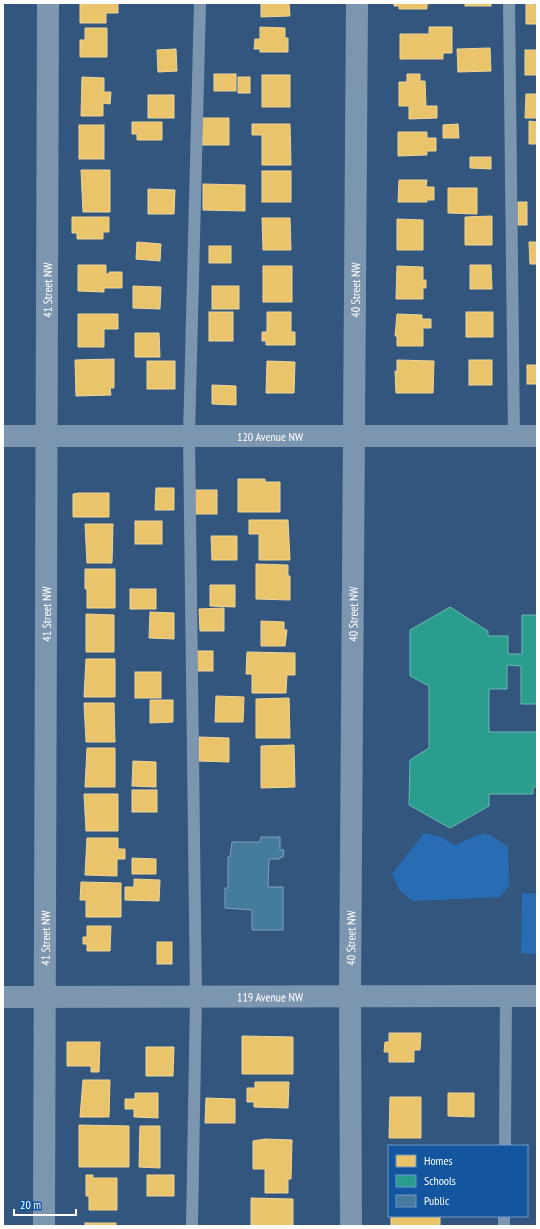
<svg xmlns="http://www.w3.org/2000/svg" width="540" height="1229" viewBox="0 0 540 1229" font-family="'PT Sans Narrow',sans-serif">
<style>
.green{fill:#286cb4}
.homes{fill:#e9c46a;stroke:#f0d697}
.schools{fill:#2a9d8f;stroke:#6abab1}
.public{fill:#457b9d;stroke:#7da3ba}
.lines{fill:none;stroke-linecap:round;stroke-linejoin:round}
.lane{stroke:#7d96af;stroke-width:12}
.street{stroke:#7d96af;stroke-width:22}
.labels{text-anchor:middle;dominant-baseline:central;stroke-width:4;stroke-linejoin:round;paint-order:stroke}
.street-label{font-size:12px;fill:#fff;stroke:#13559e}
</style>
<rect width="100%" height="100%" fill="#32567e"/>
<g class="green">
<path d="M 424,833 L 441,837 L 455,845 C 483,834 481,826 508,847 L 509,886 L 500,897 L 413,901 L 400,891 L 392,874 Z"/>
<polygon points="522,893 537,894 537,954 521,953"/>
</g>
<g class="homes">
<polygon points="80,3 118,3 118,13 106,13 106,23 80,23"/>
<polygon points="261,3 289,3 290,16 261,17"/>
<polygon points="394,3 434,3 427,4 427,9 399,9 399,6 394,6"/>
<rect x="465" y="3" width="26" height="3"/>
<polygon points="526,4 537,5 537,24 526,24"/>
<polygon points="260,27 285,28 285,38 288,38 288,52 260,52 260,49 254,49 255,39 260,39"/>
<polygon points="429,27 452,27 452,53 443,53 443,59 400,59 400,34 429,34"/>
<polygon points="85,28 107,28 107,57 80,57 80,40 85,40"/>
<polygon points="490,48 491,71 458,72 457,49"/>
<polygon points="176,49 177,71 158,72 157,50"/>
<rect x="525" y="50" width="12" height="25"/>
<rect x="214" y="74" width="22" height="17"/>
<polygon points="407,74 420,74 420,81 425,81 426,106 437,106 437,118 409,119 409,106 399,106 399,82 407,82"/>
<rect x="262" y="75" width="28" height="32"/>
<polygon points="82,77 104,78 104,92 111,92 110,104 103,103 103,116 81,116"/>
<rect x="238" y="77" width="12" height="16"/>
<polygon points="526,94 537,94 537,118 525,118"/>
<rect x="148" y="95" width="26" height="23"/>
<polygon points="201,118 229,118 229,145 202,145"/>
<polygon points="529,121 537,122 537,144 529,144"/>
<polygon points="132,122 162,122 162,140 137,140 137,134 132,134"/>
<polygon points="252,124 290,124 291,165 262,165 262,135 252,135"/>
<polygon points="458,124 459,138 443,138 443,125"/>
<rect x="79" y="125" width="25" height="34"/>
<polygon points="398,132 427,132 427,138 436,138 436,151 427,151 427,155 398,156"/>
<polygon points="470,157 491,157 491,169 470,168"/>
<polygon points="81,170 110,170 110,212 83,212"/>
<rect x="262" y="171" width="29" height="31"/>
<polygon points="399,180 427,180 426,187 434,187 434,200 427,200 427,202 398,202"/>
<polygon points="203,184 245,185 245,211 203,210"/>
<polygon points="448,188 477,188 477,214 448,213"/>
<polygon points="148,189 175,190 174,214 148,214"/>
<rect x="518" y="202" width="9" height="23"/>
<polygon points="492,216 492,245 465,245 465,217"/>
<polygon points="72,217 109,217 109,232 103,232 103,239 77,239 77,233 72,233"/>
<polygon points="262,218 290,218 291,250 263,250"/>
<polygon points="397,219 423,220 423,250 397,250"/>
<polygon points="137,242 161,244 160,261 136,259"/>
<polygon points="529,242 537,242 537,264 530,264"/>
<rect x="209" y="246" width="22" height="17"/>
<polygon points="78,265 106,265 106,274 109,274 109,272 122,272 122,288 104,288 104,292 78,291"/>
<polygon points="470,265 491,265 492,289 470,289"/>
<rect x="263" y="266" width="29" height="36"/>
<polygon points="397,266 423,267 423,280 426,280 426,288 423,288 423,299 396,299"/>
<polygon points="133,286 161,287 160,309 133,308"/>
<rect x="212" y="286" width="27" height="23"/>
<rect x="209" y="312" width="24" height="29"/>
<polygon points="267,312 291,312 291,332 295,332 295,345 266,345 266,341 262,341 262,332 267,332"/>
<rect x="466" y="312" width="27" height="25"/>
<polygon points="78,314 118,314 118,329 104,329 104,347 78,347"/>
<polygon points="397,314 422,315 422,319 431,319 431,328 423,328 423,346 397,346 397,336 395,336"/>
<polygon points="135,333 159,333 160,357 135,357"/>
<polygon points="114,359 114,388 110,388 111,395 76,396 75,360"/>
<polygon points="397,360 434,361 433,393 396,393 395,371 397,371"/>
<rect x="469" y="360" width="23" height="25"/>
<rect x="147" y="361" width="28" height="28"/>
<polygon points="267,361 295,362 294,393 266,393"/>
<rect x="527" y="365" width="10" height="19"/>
<polygon points="212,385 236,386 236,405 212,404"/>
<polygon points="238,479 265,479 265,482 280,482 280,512 238,512"/>
<polygon points="156,488 174,488 174,510 155,510"/>
<rect x="194" y="490" width="23" height="24"/>
<polygon points="79,493 109,493 109,517 73,517 73,494"/>
<polygon points="249,520 288,520 290,560 259,560 259,534 249,534"/>
<rect x="135" y="521" width="27" height="23"/>
<polygon points="85,524 113,524 112,563 87,563"/>
<polygon points="211,536 237,536 237,560 212,560"/>
<polygon points="256,564 288,565 288,576 290,576 290,600 256,599"/>
<polygon points="85,569 115,569 115,608 87,608 87,589 85,589"/>
<polygon points="210,585 235,585 235,607 210,606"/>
<rect x="130" y="589" width="26" height="20"/>
<polygon points="224,608 224,631 200,631 199,609"/>
<polygon points="150,612 174,613 174,639 149,638"/>
<polygon points="86,614 114,615 114,652 86,652"/>
<polygon points="261,621 284,622 284,630 287,630 285,646 261,646"/>
<rect x="194" y="651" width="19" height="20"/>
<polygon points="247,652 295,653 295,675 287,675 286,693 252,693 252,674 246,674"/>
<polygon points="86,659 115,659 115,697 84,697"/>
<rect x="135" y="672" width="26" height="26"/>
<polygon points="216,696 244,697 243,722 215,722"/>
<polygon points="289,698 290,738 256,738 256,699"/>
<polygon points="150,700 173,700 173,722 150,723"/>
<polygon points="84,703 114,703 115,742 86,742"/>
<polygon points="199,737 229,738 229,762 199,761"/>
<polygon points="294,745 295,787 261,788 261,746"/>
<polygon points="87,748 115,748 115,787 85,787"/>
<polygon points="133,761 156,762 156,787 132,786"/>
<rect x="132" y="790" width="25" height="22"/>
<polygon points="84,794 118,794 118,831 86,831"/>
<polygon points="87,838 118,838 118,849 125,849 125,859 117,859 117,876 85,875"/>
<polygon points="132,858 156,859 156,874 132,874"/>
<polygon points="134,879 160,880 159,901 125,900 125,887 134,887"/>
<polygon points="81,882 121,883 121,917 86,917 86,900 80,900"/>
<polygon points="87,926 111,926 110,951 87,951 87,944 83,944 83,937 87,937"/>
<rect x="157" y="942" width="15" height="22"/>
<polygon points="389,1033 421,1033 420,1050 414,1050 414,1062 389,1062 389,1052 384,1052 385,1042 389,1042"/>
<polygon points="242,1036 293,1037 293,1074 242,1074"/>
<polygon points="67,1042 100,1042 99,1072 91,1072 91,1066 67,1066"/>
<polygon points="146,1047 174,1047 173,1076 146,1076"/>
<polygon points="83,1080 110,1080 109,1117 80,1117"/>
<polygon points="255,1082 289,1082 288,1108 254,1107 254,1102 247,1102 247,1088 255,1088"/>
<polygon points="135,1093 158,1093 158,1118 134,1117 134,1109 125,1109 125,1099 135,1099"/>
<polygon points="448,1093 474,1093 474,1117 448,1116"/>
<polygon points="390,1097 421,1097 421,1138 389,1138"/>
<polygon points="206,1098 235,1099 235,1123 205,1123"/>
<polygon points="79,1125 129,1126 129,1167 79,1167"/>
<polygon points="140,1126 160,1126 160,1168 139,1167"/>
<polygon points="265,1139 292,1140 291,1179 288,1179 288,1193 265,1193 265,1169 253,1169 253,1141"/>
<polygon points="86,1175 93,1175 93,1178 117,1178 117,1210 89,1210 89,1196 86,1196"/>
<rect x="147" y="1175" width="27" height="21"/>
<polygon points="251,1198 293,1199 293,1226 251,1226"/>
<rect x="391" y="1216" width="49" height="10"/>
<rect x="85" y="1223" width="31" height="3"/>
</g>
<polygon class="schools" points="450,607 488,631 488,636 508,636 508,654 522,654 522,615 537,615 537,704 521,704 521,666 507,665 507,689 489,689 489,732 537,732 537,787 533,787 533,794 489,794 489,806 450,828 409,805 410,760 429,748 429,686 410,676 410,630"/>
<polygon class="public" points="261,837 280,837 280,850 284,850 283,857 280,857 280,859 269,859 268,887 283,887 283,930 252,930 252,910 225,908 225,888 228,888 228,857 230,857 232,842 260,842"/>
<g class="lines">
<g class="lane">
<polyline points="509,3 514,436"/>
<polyline points="505,1146 506,996"/>
<polyline points="192,1226 196,997 189,436 200,3"/>
<polyline points="504,1226 504,1216"/>
</g>
<g class="street">
<path id="s1" d="M 3,436 L 537,436"/>
<path id="s2" d="M 3,997 L 537,996"/>
<path id="s3" d="M 44,1226 L 48,3"/>
<path id="s4" d="M 351,1226 L 350,996 L 357,3"/>
</g>
</g>
<g class="labels">
<g class="street-label">
<text stroke="none"><textPath href="#s3" startOffset="936">41 Street NW</textPath></text>
<text stroke="none"><textPath href="#s4" startOffset="936">40 Street NW</textPath></text>
<text stroke="none"><textPath href="#s1" startOffset="267">120 Avenue NW</textPath></text>
<text stroke="none"><textPath href="#s3" startOffset="612">41 Street NW</textPath></text>
<text stroke="none"><textPath href="#s4" startOffset="612">40 Street NW</textPath></text>
<text stroke="none"><textPath href="#s3" startOffset="288">41 Street NW</textPath></text>
<text stroke="none"><textPath href="#s4" startOffset="288">40 Street NW</textPath></text>
<text stroke="none"><textPath href="#s2" startOffset="267">119 Avenue NW</textPath></text>
</g>
</g>
<rect width="540" height="1229" fill="none" stroke="#ffffff" stroke-width="8"/>
<rect x="388" y="1145" width="140" height="72" fill="#13559e" stroke="#7199c5"/>
<rect x="396" y="1155" width="20" height="12" fill="#e9c46a" stroke="#7199c5"/>
<text x="424" y="1165" font-size="12" fill="#ffffff">Homes</text>
<rect x="396" y="1175" width="20" height="12" fill="#2a9d8f" stroke="#7199c5"/>
<text x="424" y="1185" font-size="12" fill="#ffffff">Schools</text>
<rect x="396" y="1195" width="20" height="12" fill="#457b9d" stroke="#7199c5"/>
<text x="424" y="1205" font-size="12" fill="#ffffff">Public</text>
<path d="M14 1209v6h62v-6" fill="none" stroke="#ffffff" stroke-width="2"/>
<text x="20" y="1209" font-size="12" fill="#ffffff" stroke="#13559e" stroke-width="3" paint-order="stroke">20 m</text>
</svg>
